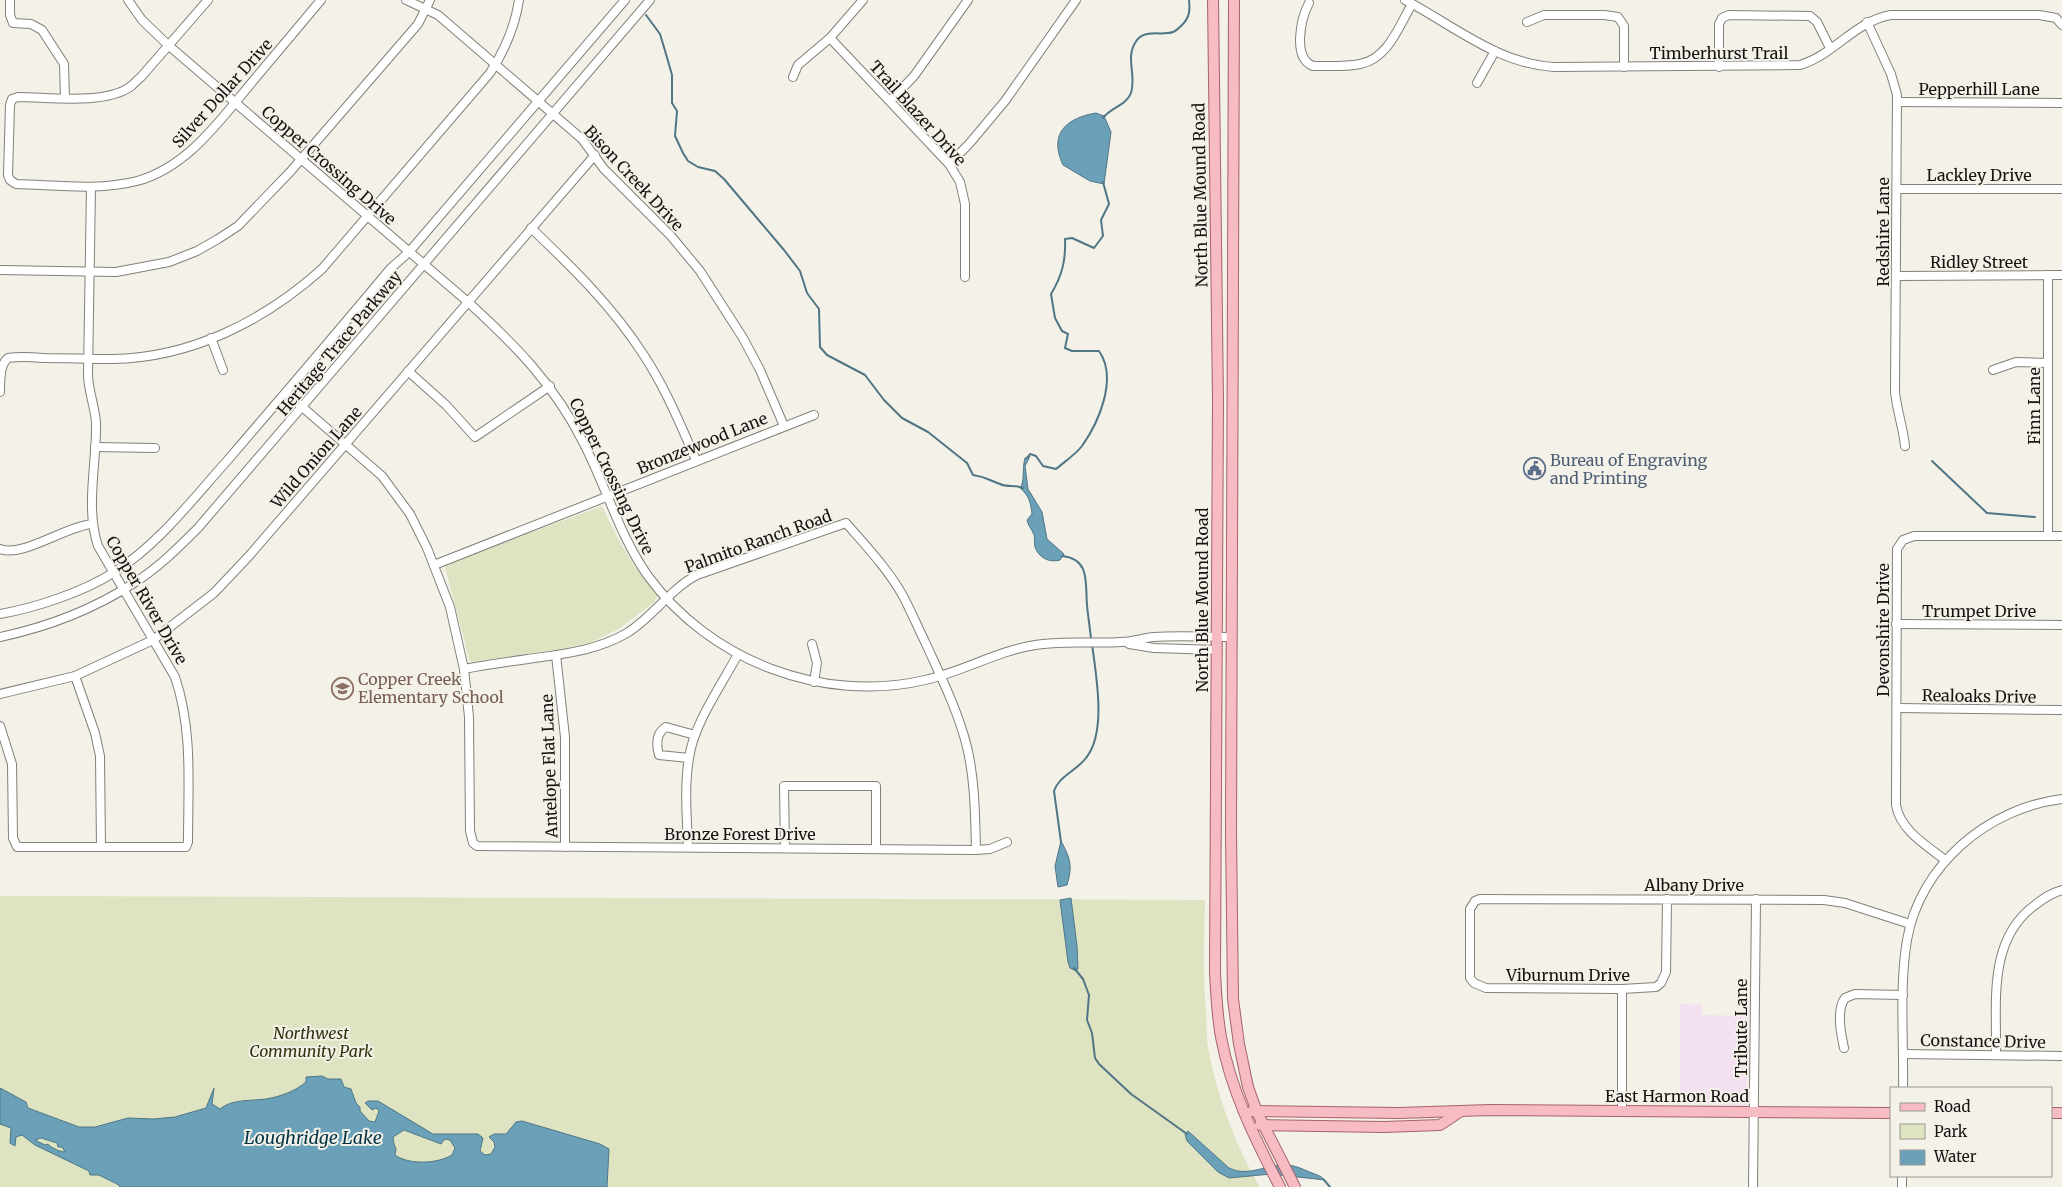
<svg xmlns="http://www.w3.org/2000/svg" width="2062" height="1187" viewBox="0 0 2062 1187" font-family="Merriweather,serif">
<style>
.commercial{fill:#f3e0f0}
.green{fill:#dee3c1}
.water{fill:#6aa0b8;stroke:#507686;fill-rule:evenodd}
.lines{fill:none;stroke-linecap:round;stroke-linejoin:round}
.stream{stroke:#507686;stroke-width:2}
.minor-casing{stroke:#828079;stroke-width:10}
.major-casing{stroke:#a5636b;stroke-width:12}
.minor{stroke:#fff;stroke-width:8}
.major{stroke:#f7bbc3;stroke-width:10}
.labels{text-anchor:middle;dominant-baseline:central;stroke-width:4;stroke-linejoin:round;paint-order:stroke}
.street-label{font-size:16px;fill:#151412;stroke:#f3f1e8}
.service-label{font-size:16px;fill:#4e5e75;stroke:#f3f1e8;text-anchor:start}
.education-label{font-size:16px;fill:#785e54;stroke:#f3f1e8;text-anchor:start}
.park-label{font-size:16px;font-style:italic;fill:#2f330c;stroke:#f3f1e8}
.water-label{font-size:18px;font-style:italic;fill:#033547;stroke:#f3f1e8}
</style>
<rect width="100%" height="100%" fill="#f3f1e8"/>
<polygon class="commercial" points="1680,1004 1702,1005 1702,1015 1748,1016 1747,1105 1680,1104"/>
<g class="green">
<path d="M 602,506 C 618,541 633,567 658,596 L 653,603 L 617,630 L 592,642 L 560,649 L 470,662 L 445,567 L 450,563 Z"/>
<path d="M 0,896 L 1205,900 C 1204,938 1203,976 1206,1014 C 1207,1025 1206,1037 1208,1048 C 1217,1096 1235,1145 1260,1187 L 0,1187 Z"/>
</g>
<g class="water">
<path d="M 1096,113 L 1104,116 L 1111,132 L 1104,184 L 1090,181 L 1063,165 C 1048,133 1067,118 1096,113 Z"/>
<path d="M 1030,456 L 1025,466 L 1028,489 L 1042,512 L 1047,539 L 1064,554 L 1060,560 C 1049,563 1039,558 1035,547 C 1034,543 1035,538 1034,535 C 1032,529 1028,526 1027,520 L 1032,514 C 1031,504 1029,495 1020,488 C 1025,482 1022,468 1025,458 Z"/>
<path d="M 1061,841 C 1070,858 1073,865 1067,885 L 1058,887 L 1055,866 Z"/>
<polygon points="1071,898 1077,946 1078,969 1074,970 1070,968 1068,962 1060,900"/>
<path d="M 322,1076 L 328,1079 L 341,1079 L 344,1087 L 351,1089 L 356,1103 L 360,1107 L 360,1111 L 369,1121 L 375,1122 L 379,1111 L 376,1108 L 372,1110 L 365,1103 L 368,1101 L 378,1101 L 433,1134 L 478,1134 L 483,1138 L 480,1151 L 485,1155 L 491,1154 L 495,1147 L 494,1142 L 489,1137 L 494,1134 L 506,1134 L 516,1122 L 522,1121 L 600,1144 L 609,1149 L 607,1187 L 120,1187 L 119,1185 L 99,1175 L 90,1175 L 89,1171 L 35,1145 L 22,1135 L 16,1137 L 15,1146 L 10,1143 L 11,1128 L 0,1124 L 0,1088 L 26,1102 L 28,1108 L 79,1127 L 95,1127 L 128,1118 L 153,1119 L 175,1117 L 206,1108 L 214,1088 L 212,1104 L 220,1109 C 231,1099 251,1101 266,1099 C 279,1097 296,1091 306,1082 L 306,1077 ZM 404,1130 L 441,1144 L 445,1139 L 450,1140 L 455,1148 L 452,1155 C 437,1164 409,1165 395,1155 L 396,1149 L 394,1144 L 393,1137 ZM 41,1138 L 57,1143 L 58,1147 L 62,1147 L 65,1152 C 61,1152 51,1148 48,1144 L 45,1145 L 35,1140 Z"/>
<path d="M 1188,1131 L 1229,1168 C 1249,1178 1268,1163 1288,1165 C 1295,1166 1301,1168 1307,1171 C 1314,1174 1320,1175 1325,1180 L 1271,1174 L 1229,1178 L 1218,1172 L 1187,1141 L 1185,1134 Z"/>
</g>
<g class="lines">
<g class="stream">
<path d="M 646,15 L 660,34 L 666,54 L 672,75 L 672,103 L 677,111 L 675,136 L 683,153 L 688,161 L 698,167 L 715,171 L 724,179 L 784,250 L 800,271 L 807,293 L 819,309 L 820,347 L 827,355 L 865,375 L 884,400 L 902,418 L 928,432 L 967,463 L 973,475 C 987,477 988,480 1000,484 C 1008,488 1015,484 1023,488"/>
<path d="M 1103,118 C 1111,107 1126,106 1131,93 C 1137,75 1124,57 1137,40 C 1146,29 1162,36 1173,32 C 1176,31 1180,27 1182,25 C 1190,17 1190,10 1189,0"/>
<path d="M 1027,458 L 1030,454 L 1036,456 L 1043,466 L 1056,469 C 1064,462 1075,455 1082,446 C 1099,422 1118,378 1099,351 L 1072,351 L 1065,348 L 1068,334 L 1062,331 L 1055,318 L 1051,294 C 1062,276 1066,260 1065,239 L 1072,238 L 1094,248 L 1103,236 L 1101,220 L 1109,204 L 1103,182"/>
<polyline points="1932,461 1987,513 2035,517"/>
<path d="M 1062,556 C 1091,559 1085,584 1087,605 C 1088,616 1090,628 1091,639"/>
<path d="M 1061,842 L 1054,791 C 1059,776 1076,771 1086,758 C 1107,732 1096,675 1092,644"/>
<polyline points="1074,968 1083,979 1089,995 1087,1020 1092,1033 1095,1058 1099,1064 1131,1094 1187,1134"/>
<polyline points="1324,1180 1330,1187"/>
</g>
<defs>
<g id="minor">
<polyline points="10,0 10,15 13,23 31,24 42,30 64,64 65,98"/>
<path d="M 128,0 L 142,20 L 168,45 L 468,302 C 515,345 554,384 583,442 C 606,486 619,535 648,576 C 710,661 823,704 925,680 C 962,672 997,651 1035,645 C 1063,640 1092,644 1121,642 C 1132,642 1143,638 1154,637 C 1180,635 1206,637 1231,637"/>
<path d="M 208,0 L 141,77 C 137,80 134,84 130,87 C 104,105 48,97 18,97 L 12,99 L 10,105 L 8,175 L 10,180 L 16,184 C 56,185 98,191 137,181 C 188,167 220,120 253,81 C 276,54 298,27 321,0"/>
<polyline points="406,0 438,15 582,139 604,169 671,236 700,271 743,338 760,370 784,426"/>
<path d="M 1405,0 C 1453,25 1498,64 1554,67 L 1800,65 C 1834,55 1855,21 1891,15 L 2039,15 L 2056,18 L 2062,25"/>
<path d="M 1309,3 C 1301,18 1292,58 1313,66 C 1328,66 1345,67 1360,64 C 1388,59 1399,26 1412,4"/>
<polyline points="1527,22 1544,15 1604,15 1618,17 1624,26 1624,67"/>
<path d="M 1867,22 L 1891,74 L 1897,95 L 1895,392 C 1897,411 1903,427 1905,446"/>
<polyline points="830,38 949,164 960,182 965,204 965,277"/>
<polyline points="1719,67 1719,24 1722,18 1729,15 1810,16 1817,22 1830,48"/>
<polyline points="793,77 798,65 830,38 863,0"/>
<polyline points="1477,83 1495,51"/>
<polyline points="890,101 914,76 968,0"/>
<polyline points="1897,102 2062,103"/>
<polyline points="949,164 969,144 1005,101 1076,0"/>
<polyline points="1897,189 2062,189"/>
<path d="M 531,228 C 572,267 612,306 643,354 C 665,387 680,424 696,460"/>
<polyline points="0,270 116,272 169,262 197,251 218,239 238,226 290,172 418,24 430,0"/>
<polyline points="1896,276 2062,275"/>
<polyline points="211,338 223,370"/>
<polyline points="1993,370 2016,362 2048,363"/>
<polyline points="408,371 446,405 475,437 550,386"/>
<path d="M 0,392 C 0,380 0,364 8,358 C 20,356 32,357 43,358 C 66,358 89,359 112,359 C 191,358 264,321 322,269 L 490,73 C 505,50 515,27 519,0"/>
<polyline points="286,393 382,476 410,514 427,548 450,607 464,669 469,717 470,831 473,843 477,846 976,850 990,849 1007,842"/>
<polyline points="95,447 155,448"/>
<polyline points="2048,536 2048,275"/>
<path d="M 0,549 C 22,558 66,526 92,524"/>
<polyline points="434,565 814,415"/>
<path d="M 0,614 C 35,608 83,592 113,573 C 158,545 191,501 226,462 C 281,398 336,334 390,269 L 409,252 L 625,0"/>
<polyline points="1896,624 2062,625"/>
<path d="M 0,637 C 47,627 94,609 134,583 C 158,568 178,548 198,528 L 650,0"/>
<polyline points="812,644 817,663 814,682"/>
<polyline points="1129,644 1154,648 1217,650"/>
<polyline points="556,655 565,737 565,847"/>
<path d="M 464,669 C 485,665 506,662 528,659 C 562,654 596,651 627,633 C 653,617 670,589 697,575 L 846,523 C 866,546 888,569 903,596 C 911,611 918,628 926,644 C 941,677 958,711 967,747 C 975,780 975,815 976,850"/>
<polyline points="75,676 95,733 100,756 101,847"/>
<polyline points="0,694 75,676 153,640 214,593 249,556 595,155"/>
<polyline points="1897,708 2062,710"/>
<path d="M 0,726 L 12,764 L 13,838 L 17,847 L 186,847 L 188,842 C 188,786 193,730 175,677 L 98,546 C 85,507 97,463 96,423 C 95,406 88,391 88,374 L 91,187"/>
<path d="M 689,758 L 659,755 C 656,744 656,733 666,727 L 695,735"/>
<path d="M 688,847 C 687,818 684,787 689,758 C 694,723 721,686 738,654"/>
<polyline points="785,848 784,786 876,786 876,848"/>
<path d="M 1945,860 C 1926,845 1900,830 1896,805 L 1897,549 L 1903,540 L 1914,536 L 2062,536"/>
<polyline points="1667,899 1666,972 1661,983 1656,987 1622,989 1486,988 1474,983 1470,978 1470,909 1475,901 1480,899 1824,900 1845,903 1910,924"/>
<path d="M 1844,1048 C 1841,1034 1836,1010 1845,998 L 1855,994 L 1903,995"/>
<polyline points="1904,1054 2062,1056"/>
<path d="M 1996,1055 C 1997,1003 1987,940 2035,905 C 2044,898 2051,893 2062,890"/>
<path d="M 1903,1088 C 1904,1039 1899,988 1907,940 C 1920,865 1988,808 2062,799"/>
<polyline points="1622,1111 1622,989"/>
<polyline points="1902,1176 1902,1187"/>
<polyline points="1753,1187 1756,899"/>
</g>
<g id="major">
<path d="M 1213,0 L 1218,401 L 1215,972 C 1216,993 1217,1015 1221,1037 C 1231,1091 1255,1139 1280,1187"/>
<polyline points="1234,0 1231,832 1233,999 1239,1044 1248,1087 1257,1112 1295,1187"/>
<polyline points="1252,1111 1399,1113 1490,1110 1891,1113"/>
<polyline points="2051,1113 2062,1113"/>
<polyline points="1260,1125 1384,1127 1440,1125 1461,1111"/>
</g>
</defs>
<use href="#minor" class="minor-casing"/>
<use href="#major" class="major-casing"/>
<use href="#minor" class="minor"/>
<use href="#major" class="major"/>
</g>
<defs>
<symbol id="civic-ring" viewBox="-11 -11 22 22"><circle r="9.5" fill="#f3f1e8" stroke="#5c6f8a" stroke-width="1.5"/><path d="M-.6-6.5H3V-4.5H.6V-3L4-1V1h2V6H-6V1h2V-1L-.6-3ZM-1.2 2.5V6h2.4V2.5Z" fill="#5c6f8a"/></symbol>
<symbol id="school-ring" viewBox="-11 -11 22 22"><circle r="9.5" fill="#f3f1e8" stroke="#8d6e63" stroke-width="1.5"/><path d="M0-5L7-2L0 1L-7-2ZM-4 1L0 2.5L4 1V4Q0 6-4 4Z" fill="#8d6e63"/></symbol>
</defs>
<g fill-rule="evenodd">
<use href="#civic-ring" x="1522" y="456" width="25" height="25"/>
<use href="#school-ring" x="330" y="676" width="25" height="25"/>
</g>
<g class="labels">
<g class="street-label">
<text x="1719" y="53">Timberhurst Trail</text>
<text x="1979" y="89">Pepperhill Lane</text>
<text transform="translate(222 93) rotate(-48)">Silver Dollar Drive</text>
<text transform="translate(918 113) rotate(48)">Trail Blazer Drive</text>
<text transform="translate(329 165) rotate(41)">Copper Crossing Drive</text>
<text x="1979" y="175">Lackley Drive</text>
<text transform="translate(634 178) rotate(47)">Bison Creek Drive</text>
<text transform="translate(1200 195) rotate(-91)">North Blue Mound Road</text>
<text transform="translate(1883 232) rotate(-90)">Redshire Lane</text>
<text x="1979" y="262">Ridley Street</text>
<text transform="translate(339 343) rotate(-50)">Heritage Trace Parkway</text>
<text transform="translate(2034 406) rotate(-90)">Finn Lane</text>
<text transform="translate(702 443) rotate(-22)">Bronzewood Lane</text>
<text transform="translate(316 457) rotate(-49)">Wild Onion Lane</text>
<text transform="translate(612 476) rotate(64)">Copper Crossing Drive</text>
<text transform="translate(758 541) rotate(-20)">Palmito Ranch Road</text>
<text transform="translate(147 600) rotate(60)">Copper River Drive</text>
<text transform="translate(1202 600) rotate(-90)">North Blue Mound Road</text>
<text x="1979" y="611">Trumpet Drive</text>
<text transform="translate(1883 630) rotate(-90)">Devonshire Drive</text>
<text transform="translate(1979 696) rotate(1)">Realoaks Drive</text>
<text transform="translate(549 766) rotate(-92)">Antelope Flat Lane</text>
<text x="740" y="834">Bronze Forest Drive</text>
<text x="1694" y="885">Albany Drive</text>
<text x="1568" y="975">Viburnum Drive</text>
<text transform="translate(1741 1028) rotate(-90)">Tribute Lane</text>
<text transform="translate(1983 1041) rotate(1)">Constance Drive</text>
<text x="1677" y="1096">East Harmon Road</text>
</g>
<g class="service-label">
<text x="1550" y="460">Bureau of Engraving<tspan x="1550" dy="18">and Printing</tspan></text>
</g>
<g class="education-label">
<text x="358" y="679">Copper Creek<tspan x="358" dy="18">Elementary School</tspan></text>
</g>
<g class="park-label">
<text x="311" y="1033">Northwest<tspan x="311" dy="18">Community Park</tspan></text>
</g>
<g class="water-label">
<text x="313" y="1137">Loughridge Lake</text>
</g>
</g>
<rect x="1890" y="1087" width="162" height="90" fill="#f3f1e8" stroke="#9a9992"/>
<rect x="1900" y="1103" width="25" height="8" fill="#f7bbc3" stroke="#9a9992"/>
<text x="1934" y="1112" font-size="15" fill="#151412">Road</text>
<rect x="1900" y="1124" width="25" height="15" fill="#dee3c1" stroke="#9a9992"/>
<text x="1934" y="1137" font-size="15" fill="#151412">Park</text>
<rect x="1900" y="1150" width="25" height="15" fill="#6aa0b8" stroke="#9a9992"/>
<text x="1934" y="1162" font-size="15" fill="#151412">Water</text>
</svg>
